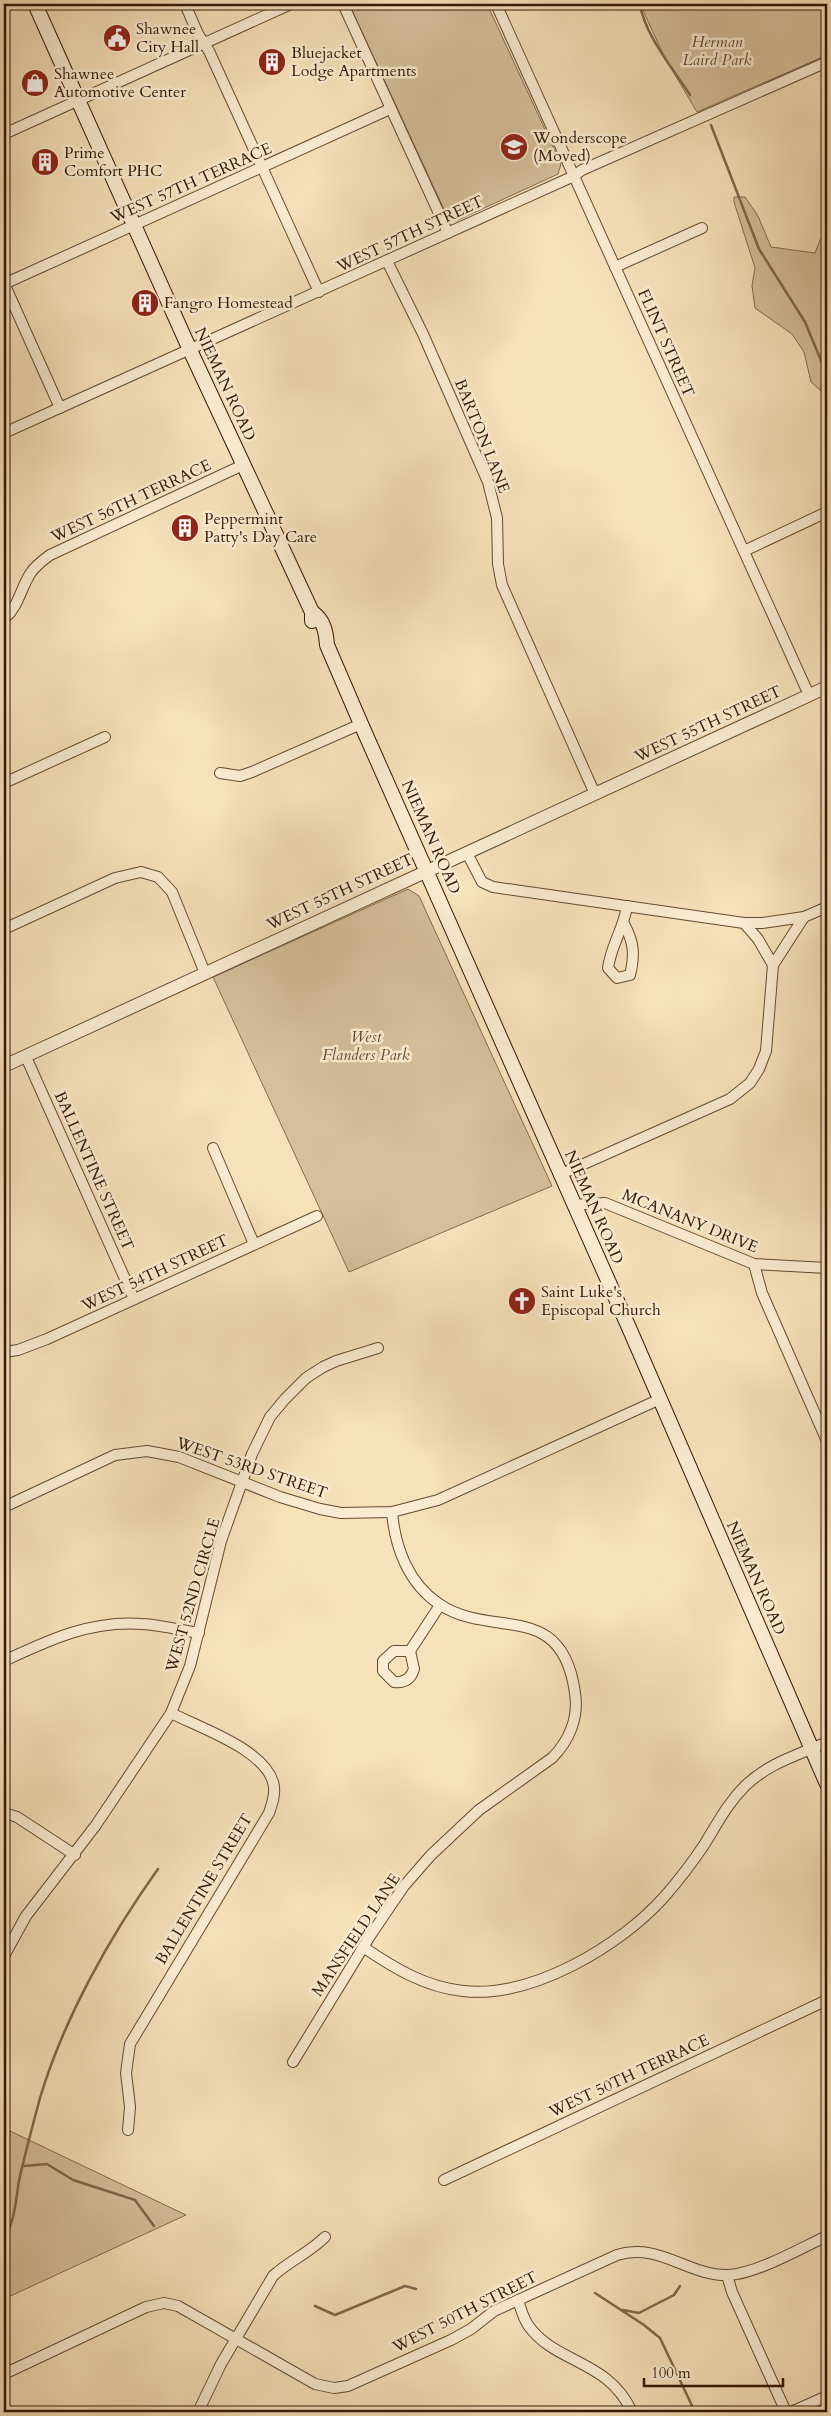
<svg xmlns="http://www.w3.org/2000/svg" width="831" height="2416" viewBox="0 0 831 2416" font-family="Cardo,serif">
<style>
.green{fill:#d6bf9a;stroke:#856b4f}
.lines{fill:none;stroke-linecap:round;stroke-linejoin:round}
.stream{stroke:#81674b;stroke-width:2.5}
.minor-casing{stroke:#654a31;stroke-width:12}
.tertiary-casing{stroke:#654a31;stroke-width:14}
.secondary-casing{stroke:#341704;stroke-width:16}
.minor{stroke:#faecd2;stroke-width:10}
.tertiary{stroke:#faecd2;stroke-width:12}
.secondary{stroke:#faecd2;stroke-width:14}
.labels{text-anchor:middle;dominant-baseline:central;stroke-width:5;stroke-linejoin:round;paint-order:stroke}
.poi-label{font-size:16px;fill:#341704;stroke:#faecd2;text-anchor:start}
.park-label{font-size:16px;font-style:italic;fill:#654931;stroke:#faecd2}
.street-label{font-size:16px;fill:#341704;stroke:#faecd2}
</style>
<rect width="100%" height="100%" fill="#f7e1b9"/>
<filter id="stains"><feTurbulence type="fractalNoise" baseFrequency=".004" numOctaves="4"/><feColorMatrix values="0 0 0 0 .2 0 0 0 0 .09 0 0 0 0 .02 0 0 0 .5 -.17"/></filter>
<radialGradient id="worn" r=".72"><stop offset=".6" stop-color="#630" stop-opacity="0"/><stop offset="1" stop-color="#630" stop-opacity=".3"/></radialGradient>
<g class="green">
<polygon points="349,4 487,4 561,164 558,174 456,221 448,218"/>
<polygon points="640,4 827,4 827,55 697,112 665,58"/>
<polygon points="734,197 745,197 758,216 771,247 815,253 821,238 827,236 827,396 811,382 804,352 792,334 755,308 752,286 755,268 734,202"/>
<polygon points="408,889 419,896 552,1186 349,1272 213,977"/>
<polygon points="10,2131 186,2215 4,2299 4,2201"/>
</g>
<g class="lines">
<g class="stream">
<path d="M 640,4 C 644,34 674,70 690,95"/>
<polyline points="711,125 759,249 805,322 827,375"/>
<polyline points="24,2166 47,2164 73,2180 135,2200 154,2226"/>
<path d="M 4,2237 C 17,2218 15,2198 20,2176 C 26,2150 33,2124 40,2098 C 64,2018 110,1936 158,1869"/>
<polyline points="595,2293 644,2325 660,2338 695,2412"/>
<polyline points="315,2306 335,2315 405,2286 416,2289"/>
<polyline points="623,2310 639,2313 674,2295 680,2286"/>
</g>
<defs>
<g id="minor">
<polyline points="185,4 198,34 209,51 319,292"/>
<polyline points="343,4 448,233"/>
<polyline points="496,4 809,695"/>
<polyline points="4,134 291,4"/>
<polyline points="387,261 423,334 488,482 497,518 498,564 502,585 595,794"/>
<polyline points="615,267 702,228"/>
<polyline points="4,283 60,408"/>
<polyline points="4,284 390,109"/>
<polyline points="4,433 574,176 582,170 827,62"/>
<polyline points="744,551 827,512"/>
<path d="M 4,619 C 19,606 20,590 30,574 C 35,566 43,560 50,555 L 243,465"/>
<polyline points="220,773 240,776 252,772 361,724"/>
<polyline points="4,783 105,737"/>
<polyline points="467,853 482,882 493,887 744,923 762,923 804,917"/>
<polyline points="744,923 758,939 773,965"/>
<path d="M 624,924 C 634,942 635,955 630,975 L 617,978 L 608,968 C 611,945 624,928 627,906"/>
<polyline points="4,929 115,878 141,872 158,877 172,892 205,973"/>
<polyline points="26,1057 134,1299"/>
<polyline points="213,1148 254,1244"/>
<polyline points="559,1175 730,1099 750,1083 759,1069 766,1051 773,965 804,917 827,907"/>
<polyline points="573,1205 605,1203 754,1264 827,1268"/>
<polyline points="754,1264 762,1293 827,1441"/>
<polyline points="4,1352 18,1350 47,1339 317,1216"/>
<polyline points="4,1507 115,1455 147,1451 179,1457 280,1497 320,1509 341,1513 392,1512 438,1500 658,1400"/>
<path d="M 394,1651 L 410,1651 L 414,1669 C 411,1679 404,1683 394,1682 L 383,1671 L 383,1661 Z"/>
<polyline points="410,1651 440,1605"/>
<path d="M 4,1661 C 49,1640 91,1620 142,1624 C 161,1625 180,1630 199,1633"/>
<polyline points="4,1813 17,1817 75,1855"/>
<path d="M 363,1947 C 394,1968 425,1987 463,1991 C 531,1999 621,1946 665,1896 C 679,1880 692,1863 704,1845 C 717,1824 727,1804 745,1786 C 770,1762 797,1756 827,1742"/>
<polyline points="4,1956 26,1916 96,1825 171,1713 190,1666 221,1541 252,1454 270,1417 285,1399 306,1378 323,1367 336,1361 378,1348"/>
<path d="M 293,2062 L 370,1936 L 404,1886 L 431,1855 L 479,1810 L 552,1758 C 569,1741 579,1718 575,1693 C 562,1598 492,1640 439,1604 C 408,1583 395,1547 392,1512"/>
<path d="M 128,2130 L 130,2107 L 126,2073 L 130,2044 L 269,1813 C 272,1804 275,1796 274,1787 C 270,1751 200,1728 171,1713"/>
<polyline points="444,2180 827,2000"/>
<polyline points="727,2275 732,2292 786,2412"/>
<path d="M 518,2300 C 521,2309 523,2318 528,2325 C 555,2364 608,2359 632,2412"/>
<path d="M 4,2374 L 146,2307 L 164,2303 L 178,2306 L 315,2384 L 334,2388 L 348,2386 L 451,2340 L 471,2329 L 494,2311 L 617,2255 C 659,2242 688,2276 728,2275 C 756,2274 801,2248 827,2236"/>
<path d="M 198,2412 L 221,2364 L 273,2276 C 289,2261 309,2253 325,2237"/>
<polyline points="791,2412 827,2396"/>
</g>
<polyline id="tertiary" points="4,1066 827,687"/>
<g id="secondary">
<polyline points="35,4 190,350 312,612 312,621"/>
<path d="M 312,612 C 324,620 326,632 327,645 L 361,724 L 630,1330 L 827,1784"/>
</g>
</defs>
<use href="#minor" class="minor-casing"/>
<use href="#tertiary" class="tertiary-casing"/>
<use href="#secondary" class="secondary-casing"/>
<use href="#minor" class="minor"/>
<use href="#tertiary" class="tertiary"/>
<use href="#secondary" class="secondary"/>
</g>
<defs>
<symbol id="civic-disc" viewBox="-11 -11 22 22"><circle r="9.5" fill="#8f2418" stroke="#faecd2"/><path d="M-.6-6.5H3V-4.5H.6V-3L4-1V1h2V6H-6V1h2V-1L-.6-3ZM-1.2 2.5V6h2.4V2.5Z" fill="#fff"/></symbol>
<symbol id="building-disc" viewBox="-11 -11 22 22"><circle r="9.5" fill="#8f2418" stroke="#faecd2"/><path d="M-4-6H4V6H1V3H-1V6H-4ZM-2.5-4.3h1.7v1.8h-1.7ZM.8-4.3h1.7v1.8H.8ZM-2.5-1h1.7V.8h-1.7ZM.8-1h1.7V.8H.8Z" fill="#fff"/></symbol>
<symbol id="shop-disc" viewBox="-11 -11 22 22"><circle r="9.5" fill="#8f2418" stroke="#faecd2"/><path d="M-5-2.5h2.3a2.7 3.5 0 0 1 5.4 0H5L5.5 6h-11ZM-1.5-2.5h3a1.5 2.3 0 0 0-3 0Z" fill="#fff"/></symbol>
<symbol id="school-disc" viewBox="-11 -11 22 22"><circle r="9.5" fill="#8f2418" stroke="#faecd2"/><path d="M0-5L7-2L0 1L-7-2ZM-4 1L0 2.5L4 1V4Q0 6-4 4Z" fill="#fff"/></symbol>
<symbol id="church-disc" viewBox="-11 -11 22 22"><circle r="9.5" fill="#8f2418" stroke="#faecd2"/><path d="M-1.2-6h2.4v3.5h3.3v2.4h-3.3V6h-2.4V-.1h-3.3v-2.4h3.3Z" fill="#fff"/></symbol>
</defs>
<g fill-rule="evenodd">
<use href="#civic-disc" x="101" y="22" width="32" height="32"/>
<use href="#building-disc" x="256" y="46" width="32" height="32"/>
<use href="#shop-disc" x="19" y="67" width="32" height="32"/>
<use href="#school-disc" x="498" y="131" width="32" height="32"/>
<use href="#building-disc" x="29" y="146" width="32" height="32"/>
<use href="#building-disc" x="129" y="287" width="32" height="32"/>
<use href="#building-disc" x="169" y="512" width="32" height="32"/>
<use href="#church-disc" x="506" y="1285" width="32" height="32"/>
</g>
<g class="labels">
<g class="poi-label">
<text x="136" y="29">Shawnee<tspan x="136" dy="18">City Hall</tspan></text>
<text x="291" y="53">Bluejacket<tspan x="291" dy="18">Lodge Apartments</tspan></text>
<text x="54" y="74">Shawnee<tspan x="54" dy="18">Automotive Center</tspan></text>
<text x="533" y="138">Wonderscope<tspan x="533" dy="18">(Moved)</tspan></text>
<text x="64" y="153">Prime<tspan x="64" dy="18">Comfort PHC</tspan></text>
<text x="164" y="303">Fangro Homestead</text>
<text x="204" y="519">Peppermint<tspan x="204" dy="18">Patty's Day Care</tspan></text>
<text x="541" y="1292">Saint Luke's<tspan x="541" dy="18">Episcopal Church</tspan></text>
</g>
<g class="park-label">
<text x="717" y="42">Herman<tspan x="717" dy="18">Laird Park</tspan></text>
<text x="366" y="1037">West<tspan x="366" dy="18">Flanders Park</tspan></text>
</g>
<g class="street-label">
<text transform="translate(191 183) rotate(-24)">WEST 57TH TERRACE</text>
<text transform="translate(410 234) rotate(-25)">WEST 57TH STREET</text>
<text transform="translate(666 343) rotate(66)">FLINT STREET</text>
<text transform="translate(225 384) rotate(65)">NIEMAN ROAD</text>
<text transform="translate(482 436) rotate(68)">BARTON LANE</text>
<text transform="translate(131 501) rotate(-25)">WEST 56TH TERRACE</text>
<text transform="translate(708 724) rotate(-25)">WEST 55TH STREET</text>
<text transform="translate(431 837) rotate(66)">NIEMAN ROAD</text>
<text transform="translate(340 892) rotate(-25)">WEST 55TH STREET</text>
<text transform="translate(94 1171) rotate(66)">BALLENTINE STREET</text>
<text transform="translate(594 1207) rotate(66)">NIEMAN ROAD</text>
<text transform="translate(690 1221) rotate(22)">MCANANY DRIVE</text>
<text transform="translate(155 1273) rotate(-25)">WEST 54TH STREET</text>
<text transform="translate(252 1468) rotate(19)">WEST 53RD STREET</text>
<text transform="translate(756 1578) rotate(66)">NIEMAN ROAD</text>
<text transform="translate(193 1595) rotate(-74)">WEST 52ND CIRCLE</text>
<text transform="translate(204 1889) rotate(-59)">BALLENTINE STREET</text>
<text transform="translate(356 1935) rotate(-56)">MANSFIELD LANE</text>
<text transform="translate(629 2076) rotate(-25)">WEST 50TH TERRACE</text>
<text transform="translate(465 2312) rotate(-27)">WEST 50TH STREET</text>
</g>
</g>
<rect width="831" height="2416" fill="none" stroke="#f7e1b9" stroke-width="20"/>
<rect x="5" y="5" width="821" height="2406" fill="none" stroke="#341704" stroke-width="2.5"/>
<rect x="10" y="10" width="811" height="2396" fill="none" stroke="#341704"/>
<path d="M644 2378v8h139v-8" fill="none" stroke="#341704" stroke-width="2.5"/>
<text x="651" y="2378" font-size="15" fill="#341704" stroke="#faecd2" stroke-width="4" paint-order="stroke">100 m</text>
<rect width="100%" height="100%" filter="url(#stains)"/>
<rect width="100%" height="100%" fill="url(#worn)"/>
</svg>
